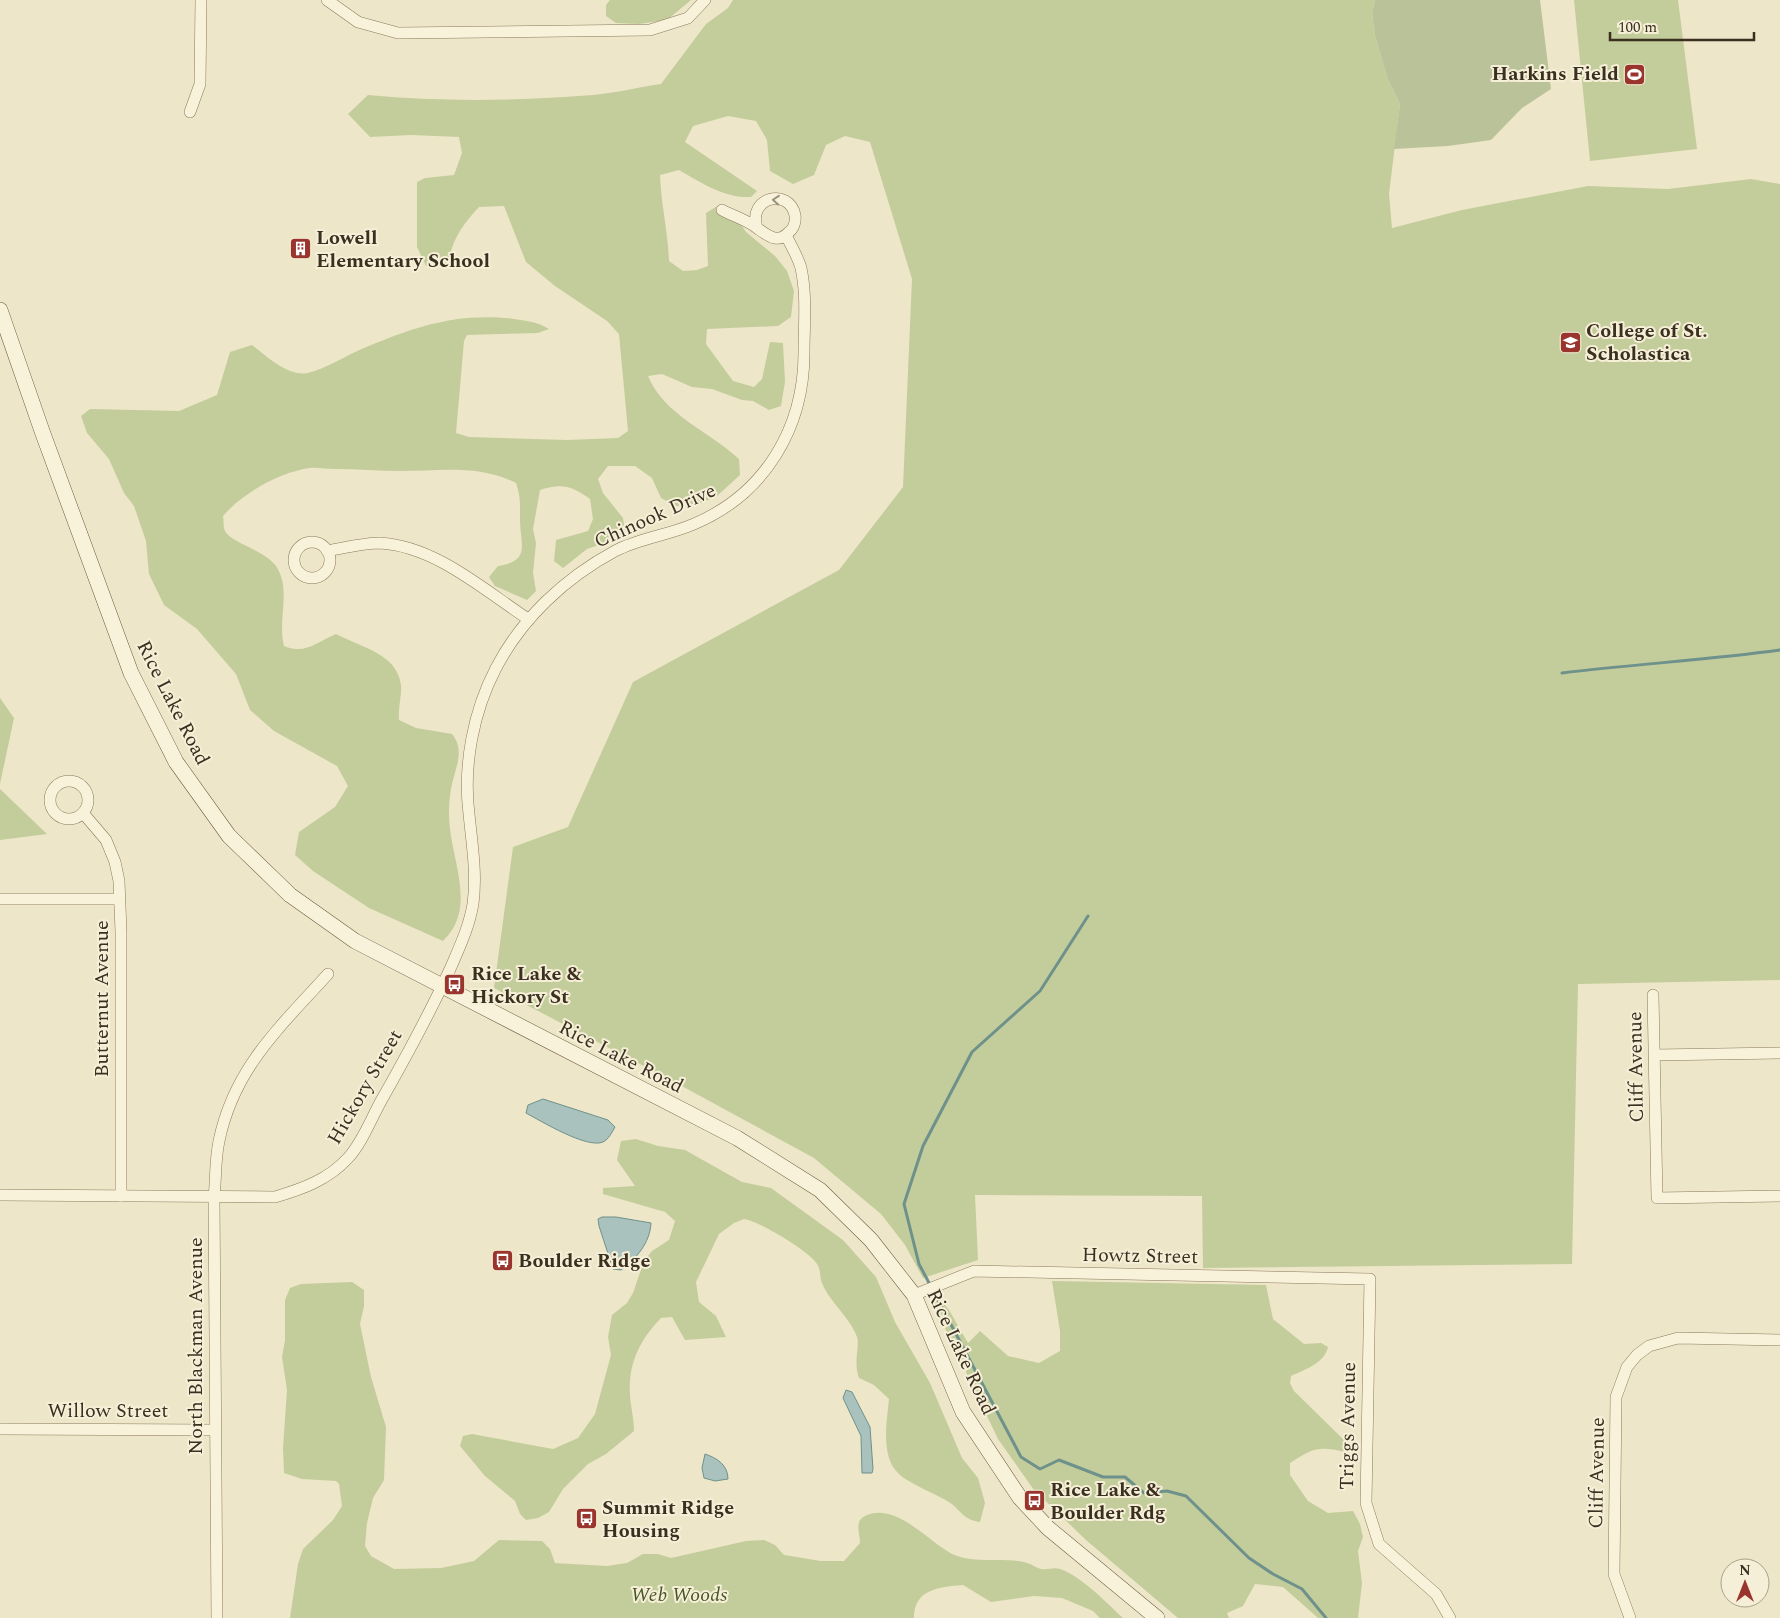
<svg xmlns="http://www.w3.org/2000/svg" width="1780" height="1618" viewBox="0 0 1780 1618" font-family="Spectral,serif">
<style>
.green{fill:#c3cd9b}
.cemetery{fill:#bac29a}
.water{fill:#a9c2bd;stroke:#6f918b}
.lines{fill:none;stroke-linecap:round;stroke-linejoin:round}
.stream{stroke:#6f918b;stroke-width:3}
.minor-casing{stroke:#8a795d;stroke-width:12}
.secondary-casing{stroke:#6c5a40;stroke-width:16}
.minor{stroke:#f9f2db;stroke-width:11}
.secondary{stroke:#f9f2db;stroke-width:15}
.oneway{stroke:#9a907e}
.labels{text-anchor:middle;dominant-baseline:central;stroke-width:4;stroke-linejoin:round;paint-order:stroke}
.poi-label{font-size:20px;font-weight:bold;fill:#3b2f20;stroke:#f6efd7;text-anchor:start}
.street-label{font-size:20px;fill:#3b2f20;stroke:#f6efd7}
.park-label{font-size:20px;font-style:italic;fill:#475727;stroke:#f6efd7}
</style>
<rect width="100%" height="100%" fill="#eee6c8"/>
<g class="green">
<polygon points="610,0 691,0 667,20 639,24 616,23 606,16 606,5"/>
<path d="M 733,0 L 1375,0 L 1372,13 L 1375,36 L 1388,80 L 1400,104 L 1389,194 L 1392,228 L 1462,210 L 1588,186 L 1668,189 L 1751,179 L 1780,184 L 1780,980 L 1578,984 L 1572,1264 L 1203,1268 L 1202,1196 L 975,1195 L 978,1260 L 923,1278 L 905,1245 L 881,1214 L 814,1158 L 680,1085 L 494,988 L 513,847 L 568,827 L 633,682 L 839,570 L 903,487 L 912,279 L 870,142 L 845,136 L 826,145 L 814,175 L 793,184 L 770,171 L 767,140 L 756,121 L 728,116 L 693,126 L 685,142 L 757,191 L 751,197 C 723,198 702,183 679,170 L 660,175 C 661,204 668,232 669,261 L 683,271 L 697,270 L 708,266 L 706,213 L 719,205 L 735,215 L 746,232 L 775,256 L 787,271 L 794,291 L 791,317 L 778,326 L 707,329 L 706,344 L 733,381 L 754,387 L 762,379 L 770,342 L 783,343 L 785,382 L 781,406 L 769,410 L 753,401 L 742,400 L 712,389 L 692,387 L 662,374 L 648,376 C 664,415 709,431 739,459 L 740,475 L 717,496 L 696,505 L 676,506 L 661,498 L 652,478 L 635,466 L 608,466 L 598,479 L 603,493 L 623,518 L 626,536 L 587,549 L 563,568 L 554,561 L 556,540 L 588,531 L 593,519 L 590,499 C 572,486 562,483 540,490 L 533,529 L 536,543 L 533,573 L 536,591 L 527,600 L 495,586 L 489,577 L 498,566 C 530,561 521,546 520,522 C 520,507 521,497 516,483 C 479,464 440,471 400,471 C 379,471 357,469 335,469 C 327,469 317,467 309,468 C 278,473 243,493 223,516 C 224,520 223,527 225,531 C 231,543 263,549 276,566 C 292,590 277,619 284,646 C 306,655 316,642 336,634 C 360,647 397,653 401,685 C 402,693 398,709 399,720 L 416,728 L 452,734 C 464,749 457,764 453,780 C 450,790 449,804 449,815 C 449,857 479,907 443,941 L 369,908 L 313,871 L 295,855 L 299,832 L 335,807 L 348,786 L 337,766 L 274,731 L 250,710 L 236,674 L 197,629 L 164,605 L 149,574 L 146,541 L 134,506 L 124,493 L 109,459 L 87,433 L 81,416 L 90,409 L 179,411 L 217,395 L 230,352 L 252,345 C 266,356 288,377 308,373 C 325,369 347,355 364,348 C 414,327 458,312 514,319 C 528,321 538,322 549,329 L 538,333 L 467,335 L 464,341 L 456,433 L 469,437 L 567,440 L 618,438 L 628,431 L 619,334 L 607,321 L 555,286 L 526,262 L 504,206 L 479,207 C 464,223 451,240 449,263 L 426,266 L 417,247 L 417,182 L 425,178 L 454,175 L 462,153 L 459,137 L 411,135 L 370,137 L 348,114 L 368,95 C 443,102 519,101 593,95 C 616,93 639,87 661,84 L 706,24 L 728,8 Z"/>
<polygon points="1574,0 1678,0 1697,149 1590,161"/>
<polygon points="0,698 14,718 0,784"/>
<polygon points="0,789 47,834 0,840"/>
<path d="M 636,1139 L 658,1146 L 685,1150 L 742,1182 L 771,1188 L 843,1240 L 876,1277 L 895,1322 L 930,1383 L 962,1458 L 978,1478 L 985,1503 L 980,1522 C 962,1519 963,1512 949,1502 C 936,1494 908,1483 899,1474 C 880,1457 887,1421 889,1399 L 874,1385 L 859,1378 C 853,1362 860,1345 857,1337 C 850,1317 830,1303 822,1283 C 818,1272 823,1270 813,1259 C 801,1247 761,1222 744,1219 L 734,1223 L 719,1234 L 696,1282 L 699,1302 L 716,1316 L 726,1337 L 685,1340 L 672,1317 L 661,1318 C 639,1341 628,1364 630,1396 C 631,1408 634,1419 634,1431 L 606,1454 L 588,1464 L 563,1489 L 549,1512 L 538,1518 L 526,1520 L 520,1514 L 515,1501 L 485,1476 L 460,1446 L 463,1436 L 472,1434 L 553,1449 L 578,1438 L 595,1414 L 611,1355 L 608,1337 L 612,1315 L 627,1303 L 633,1293 L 644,1261 L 652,1251 L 669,1240 L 675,1221 L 665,1212 L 603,1194 L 603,1188 L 635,1186 L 617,1160 L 621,1141 Z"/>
<path d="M 1052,1281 L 1266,1285 L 1273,1319 L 1304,1344 L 1321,1343 L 1328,1347 C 1325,1363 1304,1370 1291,1376 L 1290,1383 L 1294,1391 L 1344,1440 L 1345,1452 C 1318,1446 1314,1448 1290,1463 L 1290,1475 L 1308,1501 L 1328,1513 L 1353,1511 L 1360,1524 L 1363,1537 L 1358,1551 L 1362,1583 L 1358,1618 L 1318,1618 L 1283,1587 L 1255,1584 L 1243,1606 L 1227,1613 L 1229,1618 L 1178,1618 L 1086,1540 L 1034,1490 L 998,1439 L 932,1301 L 938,1296 L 949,1310 L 968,1343 L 980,1331 L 1008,1356 L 1039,1363 L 1060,1351 L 1060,1331 Z"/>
<path d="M 352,1282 L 364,1290 L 364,1306 L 360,1324 L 371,1377 L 386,1427 L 384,1480 L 373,1498 L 367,1523 L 365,1546 L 371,1556 L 394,1569 L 441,1568 L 474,1561 L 499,1540 L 542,1541 L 550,1549 L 555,1563 L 607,1566 L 627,1563 L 643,1554 L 658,1554 L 671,1558 L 746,1541 L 764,1540 L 775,1545 L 784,1555 L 821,1561 L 844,1561 L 860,1543 C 860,1534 854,1521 865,1516 C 895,1501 929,1542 952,1554 C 976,1565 1003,1556 1027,1563 C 1032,1564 1036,1568 1041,1569 C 1047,1570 1054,1567 1060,1569 C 1081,1576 1107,1603 1123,1618 L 1100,1618 L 1093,1611 L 1062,1598 L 1034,1596 L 991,1602 L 963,1585 C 939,1587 914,1589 914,1618 L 290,1618 L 298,1564 L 303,1549 L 333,1520 L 342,1506 L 339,1484 L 336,1481 L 302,1479 L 284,1473 L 283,1448 L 287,1390 L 282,1357 L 285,1340 L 285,1300 L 290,1288 L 301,1284 Z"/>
</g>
<polygon class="cemetery" points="1375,0 1540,0 1551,89 1522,108 1491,140 1448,146 1394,149 1400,104 1388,80 1375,36 1372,13"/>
<g class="water">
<path d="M 543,1099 L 608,1120 L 615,1127 C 612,1132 609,1139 603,1142 C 587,1149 541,1121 526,1113 L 528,1105 Z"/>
<path d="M 602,1217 L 616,1217 L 651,1223 C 650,1243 636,1259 621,1270 L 613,1269 L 599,1226 L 598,1219 Z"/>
<polygon points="846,1390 852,1392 870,1427 873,1469 872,1473 862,1473 861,1436 843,1398"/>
<path d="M 705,1454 C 717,1458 728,1465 728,1479 L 715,1481 L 704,1478 L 702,1468 Z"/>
</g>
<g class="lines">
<g class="stream">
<path d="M 1562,673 C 1635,664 1708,660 1780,650"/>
<polyline points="1088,916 1040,991 972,1052 923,1146 904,1204 919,1264 1021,1457 1040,1469 1059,1460 1103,1477 1125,1477 1144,1493 1167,1491 1186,1496 1249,1558 1273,1574 1302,1589 1326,1618"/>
</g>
<defs>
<g id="minor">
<polyline points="327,0 358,22 398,33 650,30 688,18 705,0"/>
<polyline points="190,112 200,84 201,0"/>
<path d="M 722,210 C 733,216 747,220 757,228 C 767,235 778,245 789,232 C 794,228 796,221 795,215 C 789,187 747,197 757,228"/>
<circle cx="312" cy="560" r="18"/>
<path d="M 327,551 C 344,548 363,543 380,543 C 435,546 484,590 528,619"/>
<circle cx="69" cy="800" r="19"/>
<polyline points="83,813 106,840 115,862 119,881 121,932 121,1196"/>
<polyline points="0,899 119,899"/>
<polyline points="1653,995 1657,1198 1780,1196"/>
<polyline points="1655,1055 1780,1053"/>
<path d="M 0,1195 L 275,1197 C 302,1189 328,1180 348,1158 C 362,1143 371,1119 381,1101 C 406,1057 430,1013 451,967 C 460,946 469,927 473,904 C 477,874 472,844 469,814 C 463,766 473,712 496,668 C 522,618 565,578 615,551 C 640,538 669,535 694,524 C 765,494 804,428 804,353 C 804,325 807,296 801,268 C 798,257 791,246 786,235"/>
<polyline points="914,1295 974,1271 1370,1279 1366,1503 1379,1544 1436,1594 1450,1618"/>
<polyline points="0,1429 215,1430"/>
<path d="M 217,1618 L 214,1198 C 216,1179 215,1159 219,1141 C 234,1068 280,1027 328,974"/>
<polyline points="1630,1618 1614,1574 1616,1397 1627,1367 1637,1355 1649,1346 1678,1338 1780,1340"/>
</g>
<polyline id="secondary" points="0,310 42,431 131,673 176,762 229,836 290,895 355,941 737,1138 820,1190 871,1240 914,1295 963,1412 1020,1498 1048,1528 1157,1618"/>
</defs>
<use href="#minor" class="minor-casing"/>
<use href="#secondary" class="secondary-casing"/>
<use href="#minor" class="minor"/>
<use href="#secondary" class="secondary"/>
</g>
<defs><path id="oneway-chevron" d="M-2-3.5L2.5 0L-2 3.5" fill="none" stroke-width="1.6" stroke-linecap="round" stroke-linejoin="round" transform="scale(1.25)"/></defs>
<use class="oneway" href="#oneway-chevron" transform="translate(776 200) rotate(-175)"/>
<defs>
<symbol id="stadium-square" viewBox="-11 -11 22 22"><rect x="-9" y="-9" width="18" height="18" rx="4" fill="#99352d" stroke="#f6efd7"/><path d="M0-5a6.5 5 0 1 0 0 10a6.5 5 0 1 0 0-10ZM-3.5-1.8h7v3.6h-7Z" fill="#fff"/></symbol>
<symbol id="building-square" viewBox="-11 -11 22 22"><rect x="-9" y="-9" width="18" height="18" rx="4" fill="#99352d" stroke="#f6efd7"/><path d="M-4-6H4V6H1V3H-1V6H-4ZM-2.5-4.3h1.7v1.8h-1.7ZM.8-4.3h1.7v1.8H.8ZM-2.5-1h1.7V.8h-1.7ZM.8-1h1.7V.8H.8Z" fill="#fff"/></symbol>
<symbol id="university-square" viewBox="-11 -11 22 22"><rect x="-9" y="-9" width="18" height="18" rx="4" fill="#99352d" stroke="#f6efd7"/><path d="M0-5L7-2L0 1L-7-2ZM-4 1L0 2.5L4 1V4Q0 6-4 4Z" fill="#fff"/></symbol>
<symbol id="bus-square" viewBox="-11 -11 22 22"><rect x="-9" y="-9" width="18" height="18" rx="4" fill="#99352d" stroke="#f6efd7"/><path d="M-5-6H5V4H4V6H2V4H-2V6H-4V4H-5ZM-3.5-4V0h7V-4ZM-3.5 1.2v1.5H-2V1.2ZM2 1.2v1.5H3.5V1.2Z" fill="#fff"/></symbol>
</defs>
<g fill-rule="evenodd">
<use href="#stadium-square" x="1622" y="62" width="25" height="25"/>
<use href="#building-square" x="288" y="236" width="25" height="25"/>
<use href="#university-square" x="1558" y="330" width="25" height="25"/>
<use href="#bus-square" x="442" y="972" width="25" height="25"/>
<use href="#bus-square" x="490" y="1248" width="25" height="25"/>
<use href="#bus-square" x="1022" y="1488" width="25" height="25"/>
<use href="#bus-square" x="574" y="1506" width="25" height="25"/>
</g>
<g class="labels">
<g class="poi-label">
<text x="1619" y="74" text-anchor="end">Harkins Field</text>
<text x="316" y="238">Lowell<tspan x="316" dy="23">Elementary School</tspan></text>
<text x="1586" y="331">College of St.<tspan x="1586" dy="23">Scholastica</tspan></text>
<text x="471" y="974">Rice Lake &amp;<tspan x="471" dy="23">Hickory St</tspan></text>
<text x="518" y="1261">Boulder Ridge</text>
<text x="1050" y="1490">Rice Lake &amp;<tspan x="1050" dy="23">Boulder Rdg</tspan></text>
<text x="602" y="1508">Summit Ridge<tspan x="602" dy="23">Housing</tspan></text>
</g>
<g class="street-label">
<text transform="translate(655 516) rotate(-24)">Chinook Drive</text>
<text transform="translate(173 703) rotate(63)">Rice Lake Road</text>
<text transform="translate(102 999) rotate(-90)">Butternut Avenue</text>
<text transform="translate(621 1057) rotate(27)">Rice Lake Road</text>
<text transform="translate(1636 1067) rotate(-91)">Cliff Avenue</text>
<text transform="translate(365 1087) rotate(-60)">Hickory Street</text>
<text transform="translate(1140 1256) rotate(1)">Howtz Street</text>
<text transform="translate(196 1346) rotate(-90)">North Blackman Avenue</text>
<text transform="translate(961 1352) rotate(65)">Rice Lake Road</text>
<text x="108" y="1411">Willow Street</text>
<text transform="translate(1348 1426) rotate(-89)">Triggs Avenue</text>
<text transform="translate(1597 1473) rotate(-89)">Cliff Avenue</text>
</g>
<g class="park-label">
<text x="679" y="1595">Web Woods</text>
</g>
</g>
<g transform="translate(1745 1583)"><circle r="24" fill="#f6efd7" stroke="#aba28e"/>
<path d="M0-4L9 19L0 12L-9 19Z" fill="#99352d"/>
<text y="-8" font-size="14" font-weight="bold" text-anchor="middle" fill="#3b2f20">N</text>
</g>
<path d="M1610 32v8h144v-8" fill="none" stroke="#3b2f20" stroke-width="2.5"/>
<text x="1618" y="32" font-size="15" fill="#3b2f20" stroke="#f6efd7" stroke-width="4" paint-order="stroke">100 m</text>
</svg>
